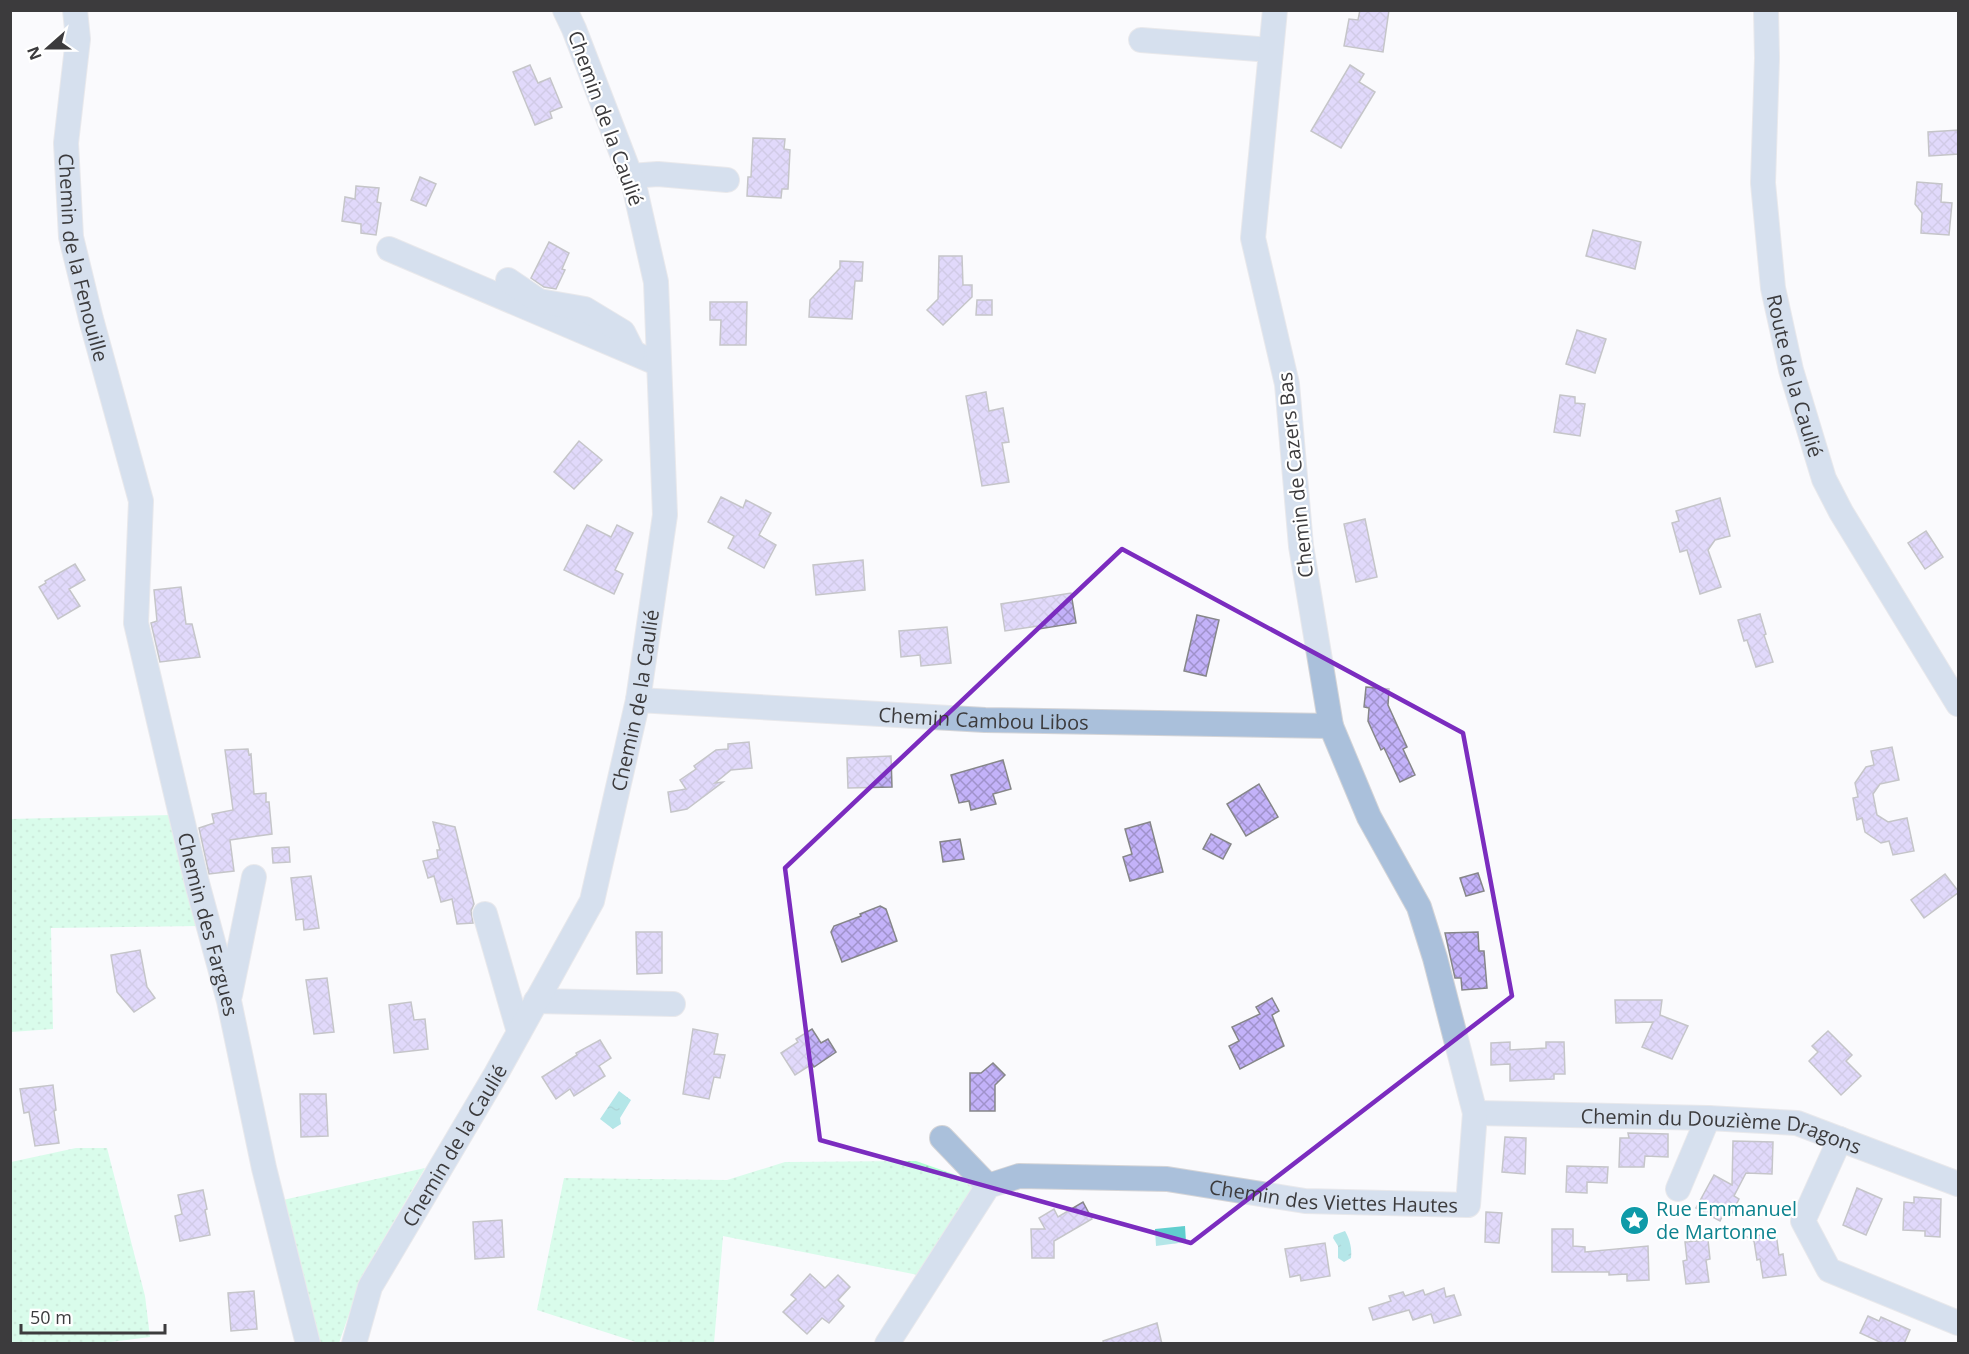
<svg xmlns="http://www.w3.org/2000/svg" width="1969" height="1354" viewBox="0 0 1969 1354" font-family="'Open Sans',sans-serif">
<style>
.grass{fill:url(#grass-dots)}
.water{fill:url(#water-ripples)}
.building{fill:url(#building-cross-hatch);stroke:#868689;stroke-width:1.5}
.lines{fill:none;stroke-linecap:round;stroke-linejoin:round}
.minor-casing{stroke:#d4d4d7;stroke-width:26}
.minor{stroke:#aac0db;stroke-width:24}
.marked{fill:none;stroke:#7b2cbf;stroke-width:4.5;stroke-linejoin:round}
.labels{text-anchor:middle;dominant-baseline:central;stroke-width:4.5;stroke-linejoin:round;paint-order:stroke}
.street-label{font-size:20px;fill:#3c3b3d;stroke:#fff}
.culture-label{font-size:20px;fill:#0d838f;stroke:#fff;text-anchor:start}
</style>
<defs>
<pattern id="grass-dots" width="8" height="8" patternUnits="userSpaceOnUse" patternTransform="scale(1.5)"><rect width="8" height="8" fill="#b1ffd4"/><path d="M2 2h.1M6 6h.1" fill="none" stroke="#99dbb7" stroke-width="1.8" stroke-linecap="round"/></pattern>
<pattern id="water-ripples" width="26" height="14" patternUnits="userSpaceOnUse" patternTransform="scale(1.5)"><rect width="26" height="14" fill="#60cece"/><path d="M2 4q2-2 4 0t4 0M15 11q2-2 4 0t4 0" fill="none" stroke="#50a8a8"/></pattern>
<pattern id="building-cross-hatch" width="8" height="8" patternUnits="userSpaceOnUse" patternTransform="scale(1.5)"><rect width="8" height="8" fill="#c3b2f9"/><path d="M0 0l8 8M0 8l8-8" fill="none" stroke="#a092cb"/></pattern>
</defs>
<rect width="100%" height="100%" fill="#fafafd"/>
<g class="grass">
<polygon points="171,815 199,926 51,928 53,1029 11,1032 11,819"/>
<polygon points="76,1148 107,1148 145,1296 150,1337 95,1344 11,1343 11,1162"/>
<polygon points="916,1161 956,1175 976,1190 918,1275 723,1236 714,1343 639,1343 537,1310 564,1178 727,1180 785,1162"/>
<polygon points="425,1168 363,1274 339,1343 319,1343 283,1200"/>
</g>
<g class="water">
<polygon points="619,1091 631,1100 620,1118 621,1124 613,1129 600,1119"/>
<polygon points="1185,1226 1186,1242 1156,1246 1155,1229"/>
<path d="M 1345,1231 C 1350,1240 1352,1248 1351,1258 L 1344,1262 L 1338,1258 L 1338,1246 L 1333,1238 L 1334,1235 Z"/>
</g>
<g class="building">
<polygon points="1360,10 1389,10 1383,52 1344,46 1349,19 1358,20"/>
<polygon points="530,65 538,83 550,78 562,107 550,112 552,118 535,125 513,72"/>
<polygon points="1350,65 1364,74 1359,82 1375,92 1341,148 1311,131"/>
<polygon points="1959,130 1959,154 1929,156 1928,132"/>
<polygon points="753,138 785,139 784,149 790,150 788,189 782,189 781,198 747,196 748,177 751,177"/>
<polygon points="420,177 436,184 426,206 411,200"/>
<polygon points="1917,182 1942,184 1941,202 1952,203 1949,235 1921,233 1922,213 1915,204"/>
<polygon points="356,186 379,188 377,202 381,203 376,235 361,233 361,224 342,221 345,197 355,199"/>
<polygon points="1593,230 1641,242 1635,269 1586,256"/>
<polygon points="549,242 569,253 562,269 565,270 556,289 544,287 531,278"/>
<polygon points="939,256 962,256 963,285 972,285 972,297 943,325 927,310 938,299"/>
<polygon points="840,261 863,262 862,281 855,281 852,319 809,317 810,300 840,268"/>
<polygon points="977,300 992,300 992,315 976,315"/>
<polygon points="710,302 747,302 746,345 720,345 721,320 710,320"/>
<polygon points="1577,330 1606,339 1595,373 1566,364"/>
<polygon points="986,392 989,411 1003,408 1009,442 1002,443 1009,482 982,486 966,396"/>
<polygon points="1560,395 1575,397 1575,403 1585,404 1580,436 1554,432"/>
<polygon points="579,441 602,460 574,489 554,472"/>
<polygon points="721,497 743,508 746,500 771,513 759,535 776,545 764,568 728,548 734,536 708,522"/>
<polygon points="1720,498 1730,536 1715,540 1708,550 1721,587 1700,594 1687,550 1680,552 1672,523 1679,521 1676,511"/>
<polygon points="1365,519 1377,577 1356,582 1344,524"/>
<polygon points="587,525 611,537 617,525 633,533 615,570 623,574 614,594 564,570"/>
<polygon points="1926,531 1943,557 1925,569 1908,543"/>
<polygon points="863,560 865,590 816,595 813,565"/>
<polygon points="75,564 85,580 69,589 80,606 58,619 39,587 46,583 45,581"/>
<polygon points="181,587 186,624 192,624 200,657 160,662 151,623 157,621 154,590"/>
<polygon points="1071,593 1076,623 1039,629 1038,626 1005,631 1001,604"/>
<polygon points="1760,614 1766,634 1764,635 1773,662 1756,667 1747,640 1744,641 1738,620"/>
<polygon points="1197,615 1219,620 1206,676 1184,671"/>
<polygon points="947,627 951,663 921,666 920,655 901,657 899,631"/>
<polygon points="1366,687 1389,689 1388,705 1407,747 1403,749 1415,775 1400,782 1384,748 1381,750 1368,721 1369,708 1364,707"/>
<polygon points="749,742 752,768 731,770 715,783 723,782 687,809 671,812 668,792 686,789 680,780 696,769 694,766 716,750 728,749 728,744"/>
<polygon points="1892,747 1899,780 1880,784 1873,794 1877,815 1888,822 1907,818 1914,851 1893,855 1889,841 1881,843 1865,832 1862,818 1857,820 1853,798 1858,797 1855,783 1866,767 1874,765 1871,751"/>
<polygon points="248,749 249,755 251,754 254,794 266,793 266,802 269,802 272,834 230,840 234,871 209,874 199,828 214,823 212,814 233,810 225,750"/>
<polygon points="891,756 892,787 848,788 847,758"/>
<polygon points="1003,760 1011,789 993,794 996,804 971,810 969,801 959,803 951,775"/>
<polygon points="1259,784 1278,817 1246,836 1227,804"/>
<polygon points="433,822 455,827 474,904 471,911 473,923 457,924 452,899 441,902 434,876 428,878 423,861 438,858 437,850 440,850"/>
<polygon points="1150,822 1163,872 1130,881 1123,857 1132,854 1125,829"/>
<polygon points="1211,834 1231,844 1223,859 1203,849"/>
<polygon points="960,839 964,859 943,862 940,842"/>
<polygon points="289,847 290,862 273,863 272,848"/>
<polygon points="1478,873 1484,891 1466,896 1460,878"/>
<polygon points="1945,874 1959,892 1924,918 1911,900"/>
<polygon points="311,876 319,928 304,930 303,919 296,920 291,878"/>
<polygon points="880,906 886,909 897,941 842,962 831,932 834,926 861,916 860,914"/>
<polygon points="636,932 662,932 662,973 637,974"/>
<polygon points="1478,932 1479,951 1484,951 1487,988 1462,990 1461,978 1455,978 1445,933"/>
<polygon points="140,950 147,987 155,998 134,1012 117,992 111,955"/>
<polygon points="327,978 334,1032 314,1034 306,980"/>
<polygon points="1272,998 1279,1011 1272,1015 1284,1046 1240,1069 1229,1046 1239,1041 1232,1027 1260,1014 1256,1007"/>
<polygon points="1615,1000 1662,1000 1660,1015 1688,1026 1672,1059 1642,1047 1653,1022 1616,1023"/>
<polygon points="411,1002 414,1020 425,1019 428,1049 394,1053 389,1005"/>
<polygon points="693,1029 718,1034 714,1054 725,1055 720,1078 714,1077 709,1099 683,1094"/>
<polygon points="812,1029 821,1043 828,1039 836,1052 814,1067 812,1064 795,1075 781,1053 798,1042 796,1039"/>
<polygon points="1828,1031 1852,1055 1846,1061 1861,1076 1841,1095 1809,1061 1818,1052 1812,1046"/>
<polygon points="600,1040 611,1058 599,1066 605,1076 574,1096 570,1089 556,1099 542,1077 577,1055 576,1053"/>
<polygon points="1510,1042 1510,1050 1546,1048 1546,1042 1564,1042 1565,1074 1554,1074 1554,1079 1510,1081 1510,1064 1491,1065 1491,1043"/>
<polygon points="993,1063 1005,1075 995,1085 995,1111 970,1111 970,1073 981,1073"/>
<polygon points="53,1085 56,1110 54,1111 59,1143 35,1146 29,1112 24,1113 20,1089"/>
<polygon points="300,1094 326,1094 328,1136 301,1137"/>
<polygon points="1628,1133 1668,1134 1668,1157 1645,1156 1644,1167 1619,1167 1620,1138 1629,1138"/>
<polygon points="1505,1137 1526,1138 1525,1174 1502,1172"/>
<polygon points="1733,1141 1773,1142 1772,1174 1746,1173 1734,1196 1739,1199 1730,1217 1724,1213 1720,1221 1696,1208 1714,1175 1732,1185"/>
<polygon points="1567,1166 1608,1167 1607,1183 1587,1182 1587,1193 1566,1192"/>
<polygon points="1857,1188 1882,1199 1866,1235 1843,1225"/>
<polygon points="203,1190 207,1209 205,1210 210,1235 180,1241 175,1216 182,1214 178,1195"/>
<polygon points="1914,1197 1941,1199 1940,1237 1925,1236 1925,1231 1903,1230 1904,1202 1914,1203"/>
<polygon points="1083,1202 1092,1219 1054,1241 1054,1258 1032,1258 1031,1229 1045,1229 1039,1218 1054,1209 1058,1217"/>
<polygon points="1486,1212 1502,1213 1499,1243 1485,1242"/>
<polygon points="502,1220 504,1257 475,1259 473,1222"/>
<polygon points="1552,1229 1573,1229 1573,1246 1585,1247 1585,1252 1648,1246 1649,1280 1627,1281 1627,1274 1609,1275 1609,1272 1552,1272"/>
<polygon points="1776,1233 1779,1255 1783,1254 1786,1275 1763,1278 1760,1259 1757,1260 1754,1241 1747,1237"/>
<polygon points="1708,1240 1710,1259 1706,1260 1709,1282 1686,1284 1683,1261 1687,1260 1685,1242"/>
<polygon points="1325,1243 1330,1276 1301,1281 1300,1275 1290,1277 1285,1249"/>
<polygon points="810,1274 825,1288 838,1275 850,1287 838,1300 844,1306 829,1323 822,1318 807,1334 783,1312 796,1299 791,1295"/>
<polygon points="1444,1288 1446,1297 1454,1295 1461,1315 1434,1323 1431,1314 1413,1320 1409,1310 1373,1320 1369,1308 1391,1301 1389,1296 1403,1292 1405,1296 1423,1290 1425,1295"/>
<polygon points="254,1291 257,1329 231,1331 228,1293"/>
<polygon points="1868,1316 1879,1321 1881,1317 1910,1330 1904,1344 1884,1344 1860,1333"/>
<polygon points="1157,1323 1162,1344 1104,1344 1103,1341"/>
</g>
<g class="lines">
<defs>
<g id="minor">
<path id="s1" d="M 75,10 L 78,39 L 66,143 L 71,237 L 91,319 L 141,501 L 136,623 L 197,883 L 229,1001 L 264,1168 L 308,1344"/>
<path id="s2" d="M 1766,10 L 1767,58 L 1763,183 L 1773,288 L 1791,370 L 1824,479 L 1841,512 L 1958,704"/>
<polyline points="1141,40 1271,50"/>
<polyline points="631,176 658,174 727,180"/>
<polyline points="389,249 659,364"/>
<polyline points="508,280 539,301 585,309 623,332 633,352"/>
<path id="s3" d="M 638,700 L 985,720 L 1331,726"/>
<polyline points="485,914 519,1032"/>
<polyline points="230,995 254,877"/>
<polyline points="536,1001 673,1004"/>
<path id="s4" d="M 1475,1113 L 1708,1118 L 1797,1123 L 1958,1184"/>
<polyline points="942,1138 988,1186"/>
<polyline points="1840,1139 1803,1221 1829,1270 1958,1323"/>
<polyline points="1678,1189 1708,1118"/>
<path id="s5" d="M 354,1344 L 370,1287 L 496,1074 L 592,901 L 638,700 L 665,515 L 656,282 L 634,185 L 574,29 L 565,10"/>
<path id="s6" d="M 887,1344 L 988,1186 L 1019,1176 L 1167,1179 L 1305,1201 L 1468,1205 L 1475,1113 L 1435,958 L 1419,907 L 1369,817 L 1331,726 L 1301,546 L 1287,384 L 1253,238 L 1275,10"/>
</g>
</defs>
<use href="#minor" class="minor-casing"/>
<use href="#minor" class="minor"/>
</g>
<path d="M0 0H1969V1354H0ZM 1122,549 L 1463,733 L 1512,996 L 1191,1243 L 820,1140 L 785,868 Z" fill="#fafafd" fill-opacity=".55" fill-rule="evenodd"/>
<path class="marked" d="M 1122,549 L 1463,733 L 1512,996 L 1191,1243 L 820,1140 L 785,868 Z"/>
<defs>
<symbol id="sight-disc" viewBox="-11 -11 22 22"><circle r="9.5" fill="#0f9aa8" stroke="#fff"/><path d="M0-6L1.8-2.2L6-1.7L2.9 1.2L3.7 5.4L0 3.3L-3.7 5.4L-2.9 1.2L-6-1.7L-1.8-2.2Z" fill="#fff"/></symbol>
</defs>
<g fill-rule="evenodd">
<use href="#sight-disc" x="1618" y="1204" width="33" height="33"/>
</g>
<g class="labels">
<g class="street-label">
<text transform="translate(606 118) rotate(70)">Chemin de la Caulié</text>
<text stroke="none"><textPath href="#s1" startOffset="250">Chemin de la Fenouille</textPath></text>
<text stroke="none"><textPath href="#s2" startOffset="369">Route de la Caulié</textPath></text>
<text transform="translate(1295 475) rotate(-96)">Chemin de Cazers Bas</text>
<text stroke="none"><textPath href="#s5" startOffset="710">Chemin de la Caulié</textPath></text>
<text stroke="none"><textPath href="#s3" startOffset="346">Chemin Cambou Libos</textPath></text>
<text stroke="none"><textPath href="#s1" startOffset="933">Chemin des Fargues</textPath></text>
<text stroke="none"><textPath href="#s4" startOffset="248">Chemin du Douzième Dragons</textPath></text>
<text stroke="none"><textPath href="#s5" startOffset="224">Chemin de la Caulié</textPath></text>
<text stroke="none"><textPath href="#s6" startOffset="536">Chemin des Viettes Hautes</textPath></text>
</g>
<g class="culture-label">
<text x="1656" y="1208">Rue Emmanuel<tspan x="1656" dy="23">de Martonne</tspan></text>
</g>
</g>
<rect width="1969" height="1354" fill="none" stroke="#3c3b3d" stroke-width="24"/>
<g transform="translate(48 48) rotate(249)" stroke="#ffffff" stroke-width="4.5" paint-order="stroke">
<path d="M0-4.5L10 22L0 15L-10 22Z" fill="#3c3b3d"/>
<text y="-9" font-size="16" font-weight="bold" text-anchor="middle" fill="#3c3b3d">N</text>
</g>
<path d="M21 1324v9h144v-9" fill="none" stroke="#3c3b3d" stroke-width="3"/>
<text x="30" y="1324" font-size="18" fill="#3c3b3d" stroke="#ffffff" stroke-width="4.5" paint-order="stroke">50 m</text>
</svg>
